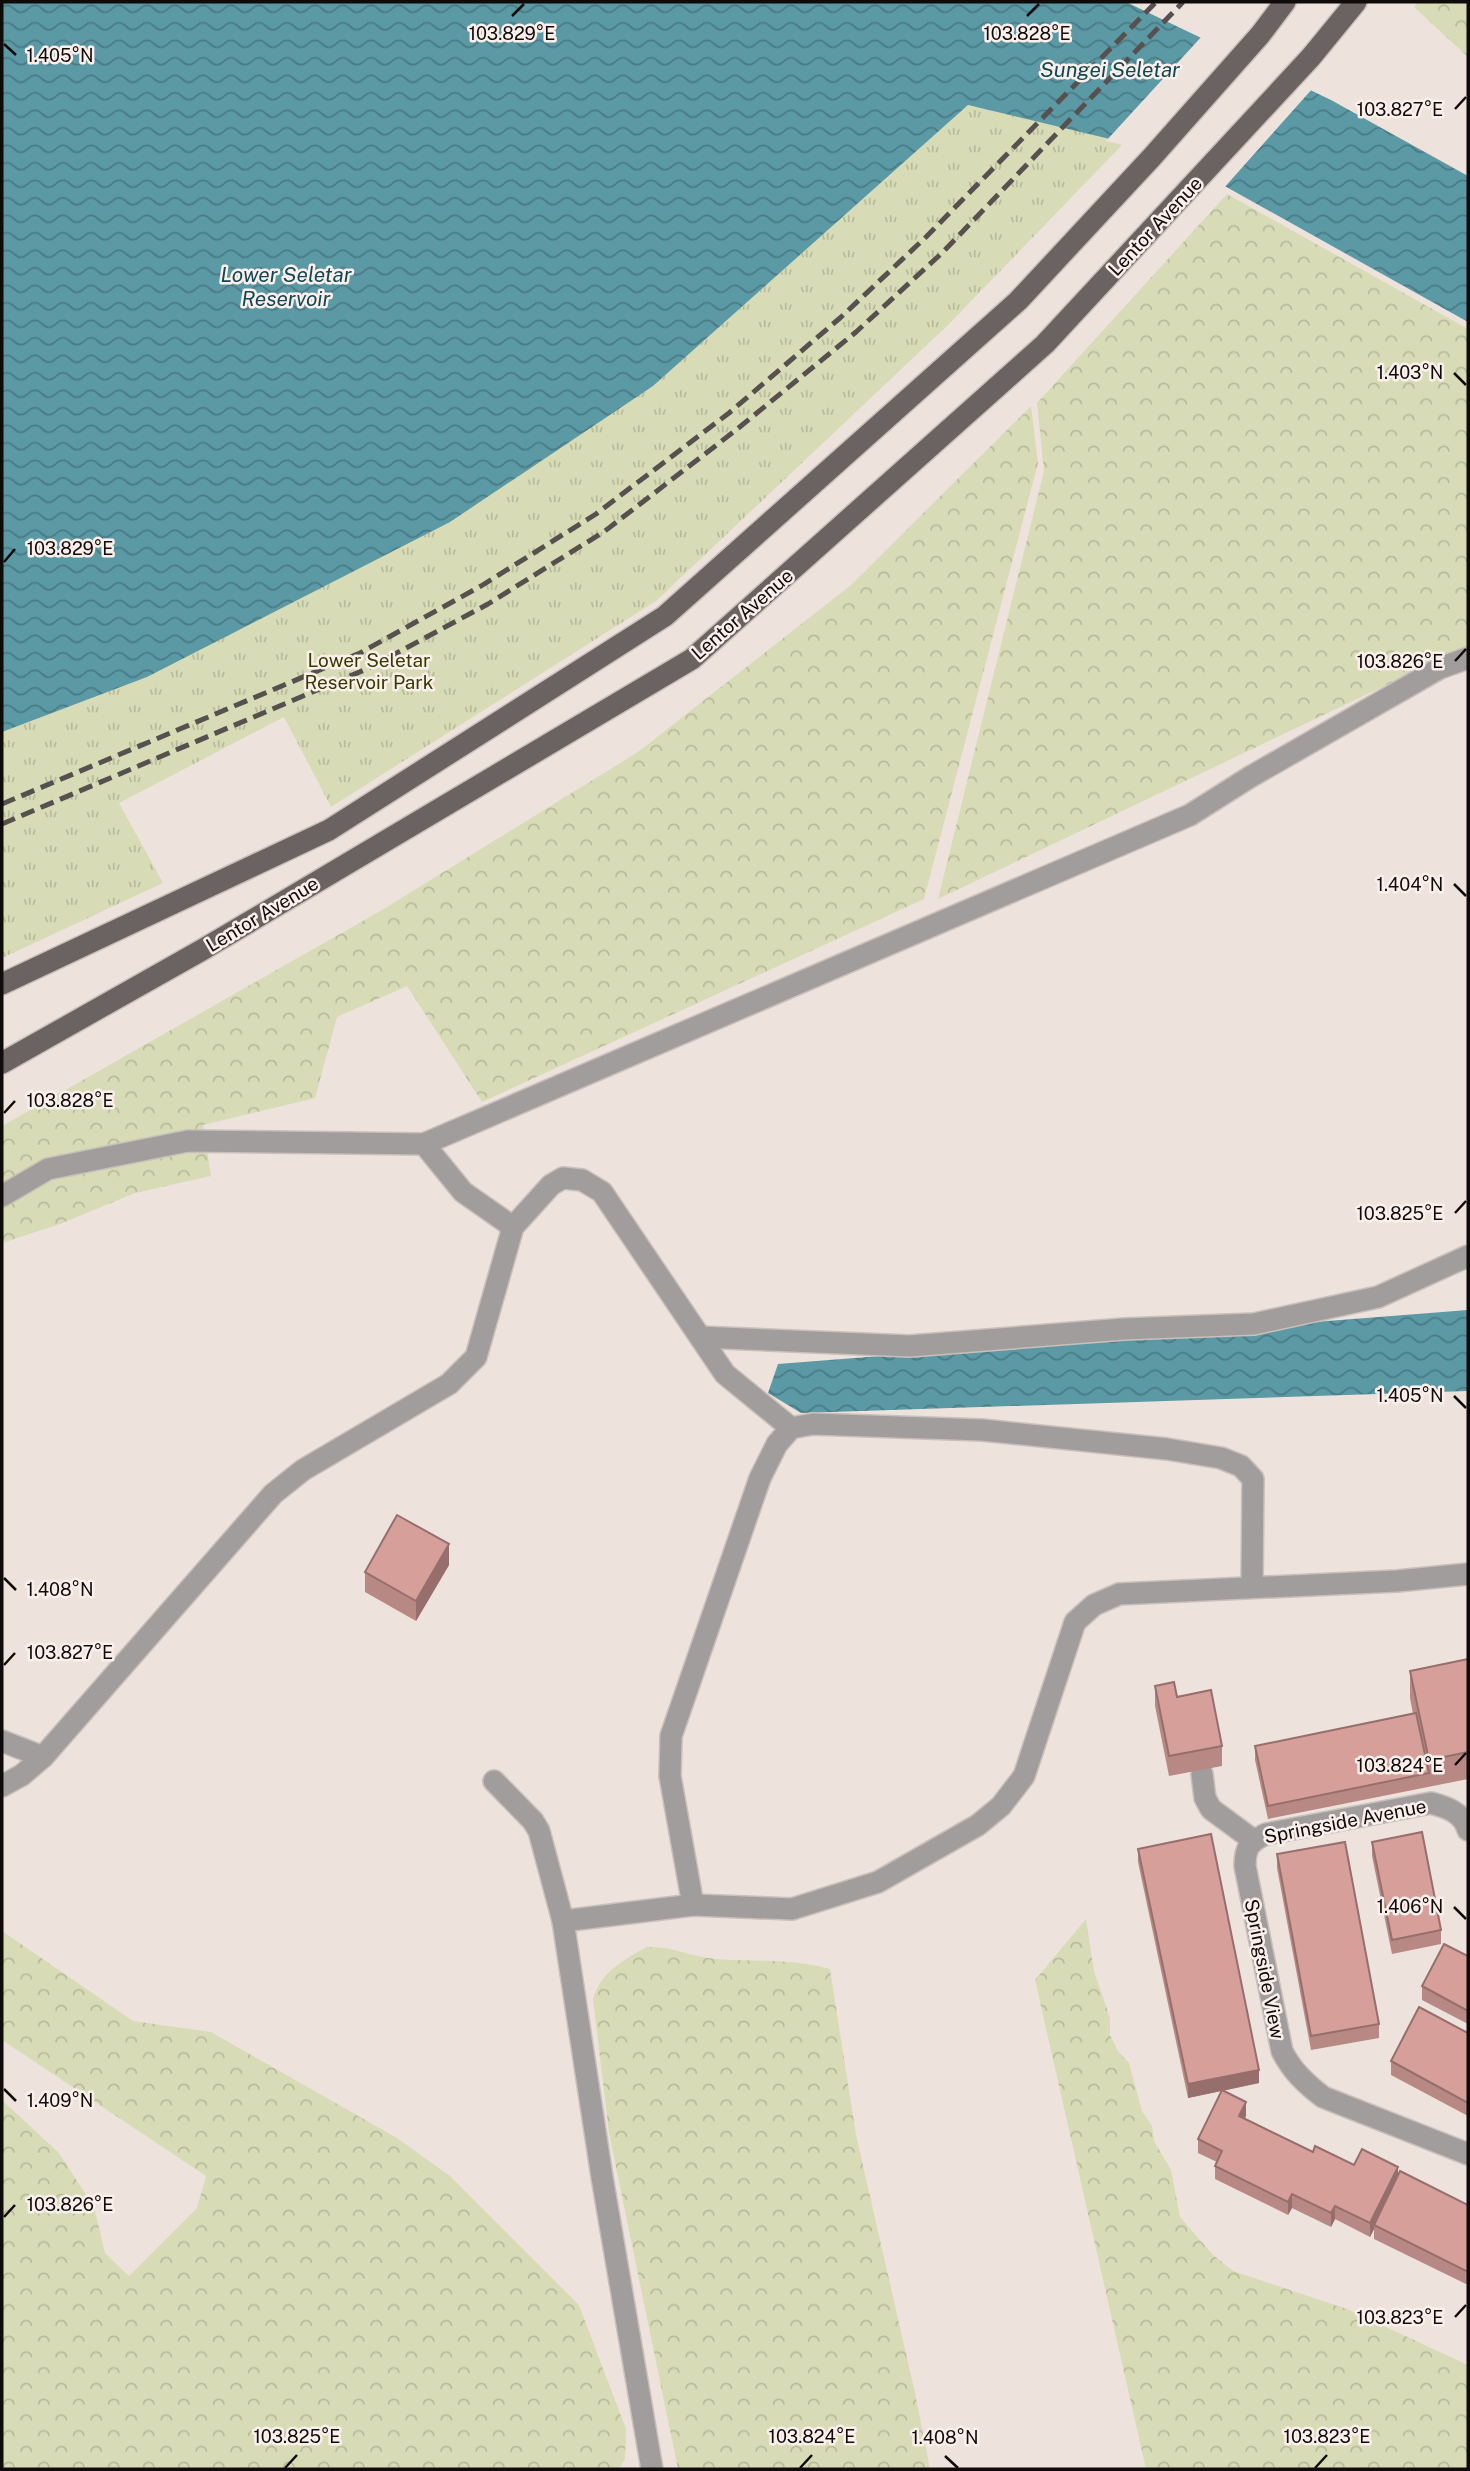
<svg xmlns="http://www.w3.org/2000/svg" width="1470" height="2471" viewBox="0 0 1470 2471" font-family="'Public Sans',sans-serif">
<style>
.grass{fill:url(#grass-tufts)}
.forest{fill:url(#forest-crowns)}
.water{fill:url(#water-waves)}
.pier{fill:#eee2dd}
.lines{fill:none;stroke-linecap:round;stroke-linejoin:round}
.minor-casing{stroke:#cac0bb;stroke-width:24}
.major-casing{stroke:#cac0bb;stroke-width:24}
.minor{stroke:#a29d9d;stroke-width:21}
.major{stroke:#6b6262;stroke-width:21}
.rail{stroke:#57504e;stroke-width:5;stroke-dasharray:14 7;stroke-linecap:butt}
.wall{fill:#b88984}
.shaded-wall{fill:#966f6c}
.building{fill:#d69f9a;stroke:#966f6c;stroke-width:2}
.ticks{fill:none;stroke:#0f0b0a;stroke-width:2.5}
.labels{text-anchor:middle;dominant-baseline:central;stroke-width:5;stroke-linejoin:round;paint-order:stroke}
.street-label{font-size:19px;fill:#0f0b0a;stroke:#fbefeb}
.park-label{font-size:19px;fill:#373a00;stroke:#fbefeb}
.water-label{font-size:21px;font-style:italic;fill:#104852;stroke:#fbefeb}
.ticks-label{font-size:18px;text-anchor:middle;fill:#0f0b0a;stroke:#fbefeb;stroke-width:5;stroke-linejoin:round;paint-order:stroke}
</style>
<defs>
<pattern id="grass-tufts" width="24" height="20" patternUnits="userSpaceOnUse" patternTransform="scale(1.75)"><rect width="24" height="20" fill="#d7dcb6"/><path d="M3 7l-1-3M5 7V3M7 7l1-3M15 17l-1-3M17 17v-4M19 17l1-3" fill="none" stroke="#b7bb9b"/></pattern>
<pattern id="forest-crowns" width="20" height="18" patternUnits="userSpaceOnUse" patternTransform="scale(1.75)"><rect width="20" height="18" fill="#d7dcb6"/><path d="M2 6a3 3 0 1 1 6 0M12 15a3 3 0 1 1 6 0" fill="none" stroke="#b7bb9b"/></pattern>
<pattern id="water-waves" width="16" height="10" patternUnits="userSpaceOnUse" patternTransform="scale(1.75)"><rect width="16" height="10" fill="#5b99a5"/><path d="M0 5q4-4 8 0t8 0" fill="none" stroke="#4a7b85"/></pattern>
</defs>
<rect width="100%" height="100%" fill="#eee2dd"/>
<polygon class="grass" points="968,105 1125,142 948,325 656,601 331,807 284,717 119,803 163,883 2,958 2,732 147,677 653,386"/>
<g class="forest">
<polygon points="1418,2 1468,2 1468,57 1414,7"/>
<polygon points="1227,194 1468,329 1468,646 938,899 1044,471 1037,403"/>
<polygon points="1031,406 1038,463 924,899 482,1102 407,986 337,1017 315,1098 203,1125 211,1176 135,1193 60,1224 2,1243 2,1126 382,910 638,752 851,585"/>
<polygon points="1086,1919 1094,1971 1110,2018 1110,2035 1118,2051 1129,2063 1142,2111 1152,2126 1154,2141 1171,2170 1180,2217 1213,2255 1233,2271 1347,2309 1468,2365 1468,2469 1146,2469 1035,1980"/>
<polygon points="2,1931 133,2021 211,2032 397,2138 450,2176 579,2305 626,2429 625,2459 619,2469 2,2469 2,2100 59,2153 94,2207 105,2253 129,2276 197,2208 206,2176 2,2040"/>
<path d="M 647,1947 C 672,1946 692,1957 716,1959 C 755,1962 793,1958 830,1969 L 856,2135 L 915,2393 L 930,2469 L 678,2469 L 609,2133 L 593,1999 C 601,1972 623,1960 647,1947 Z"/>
</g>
<g class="water">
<polygon points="2,2 1126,2 1331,100 1468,176 1468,322 1164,152 968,105 653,386 450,522 147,677 2,732"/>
<polygon points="1468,1310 1468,1391 801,1413 768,1393 778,1364"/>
</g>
<polygon class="pier" points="1203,35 1313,88 1223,189 1163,155 1106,141"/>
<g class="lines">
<defs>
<g id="minor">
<polyline points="424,1144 463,1192 513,1227"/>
<polyline points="2,1196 48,1169 188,1141 424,1144 1190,815 1250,777 1440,668 1468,658"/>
<polyline points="700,1337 910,1346 1124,1329 1254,1324 1378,1297 1468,1256"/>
<polyline points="2,1741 43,1757"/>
<polyline points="1202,1774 1205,1798 1211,1809 1253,1840"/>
<polyline points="494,1781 533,1821 539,1831 563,1921 602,2177 652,2469"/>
<polyline points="2,1786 22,1775 43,1757 273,1494 303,1470 449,1384 476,1357 513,1227 551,1185 563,1178 582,1180 602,1192 725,1374 791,1428"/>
<path d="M 1468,1830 C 1463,1813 1447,1807 1431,1803 L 1266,1834 C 1249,1842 1245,1848 1245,1866 L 1282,2051 C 1292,2071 1305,2083 1323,2097 L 1468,2154"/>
<polyline points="693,1905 670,1776 671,1736 760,1478 777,1444 791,1428 813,1424 982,1430 1167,1449 1221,1458 1241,1466 1253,1479 1252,1586"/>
<polyline points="563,1921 693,1905 792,1909 878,1882 978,1825 1001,1806 1024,1776 1075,1622 1094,1605 1119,1594 1397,1581 1468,1574"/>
</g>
<g id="major">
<polyline points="2,984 329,830 665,616 1018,301 1152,157 1260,35 1285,2"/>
<polyline points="2,1063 202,950 692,659 1045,344 1311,57 1356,2"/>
</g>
</defs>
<use href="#minor" class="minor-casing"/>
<use href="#major" class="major-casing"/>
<use href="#minor" class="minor"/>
<use href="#major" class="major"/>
<g class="rail">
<polyline points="2,804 360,653 481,586 596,514 729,413 840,318 926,237 1156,2"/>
<polyline points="2,824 369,668 488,604 605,531 736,430 856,332 942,253 1183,2"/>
</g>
</g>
<g class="wall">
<polygon points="449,1565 416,1621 365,1592 365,1572"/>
<polygon points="1468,1659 1468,1779 1268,1819 1255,1760 1255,1746 1413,1714 1410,1698 1410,1671"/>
<polygon points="1155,1686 1177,1697 1222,1746 1222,1766 1169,1776 1155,1706"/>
<polygon points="1372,1842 1441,1930 1441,1944 1392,1954 1372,1856"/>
<polygon points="1138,1849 1259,2083 1222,2091 1246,2116 1245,2118 1313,2152 1354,2165 1398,2177 1468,2205 1468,2285 1374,2239 1374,2229 1370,2237 1335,2219 1331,2227 1292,2208 1288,2215 1215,2179 1215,2166 1217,2162 1198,2153 1198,2139 1221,2091 1188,2098 1138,1862"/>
<polygon points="1277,1854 1379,2024 1379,2038 1311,2050 1277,1868"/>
<polygon points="1468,1956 1468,2024 1422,2000 1422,1986"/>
<polygon points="1468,2033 1468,2116 1391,2075 1391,2061"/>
</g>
<g class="shaded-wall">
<polygon points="449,1544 449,1565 416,1621 416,1601"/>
<polygon points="1259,2070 1259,2083 1188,2098 1188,2084"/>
<polygon points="1246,2102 1246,2116 1239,2129 1239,2116"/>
<polygon points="1398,2167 1398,2181 1374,2225 1374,2229 1370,2237 1370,2223"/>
<polygon points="1292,2194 1292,2208 1288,2215 1288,2202"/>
<polygon points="1335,2206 1335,2219 1331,2227 1331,2213"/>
</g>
<g class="building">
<polygon points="397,1515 449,1544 416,1601 365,1572"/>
<polygon points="1468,1659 1468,1752 1429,1760 1410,1671"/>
<polygon points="1174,1682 1177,1697 1211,1690 1222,1746 1169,1756 1155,1686"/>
<polygon points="1416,1713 1429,1773 1268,1806 1255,1746"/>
<polygon points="1422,1832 1441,1930 1392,1940 1372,1842"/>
<polygon points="1211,1834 1259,2070 1188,2084 1138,1849"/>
<polygon points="1345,1842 1379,2024 1311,2036 1277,1854"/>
<polygon points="1444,1944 1468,1956 1468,2011 1422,1986"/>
<polygon points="1419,2007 1468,2033 1468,2103 1391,2061"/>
<polygon points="1222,2090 1246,2102 1239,2116 1313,2152 1315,2146 1354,2165 1362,2149 1398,2167 1370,2223 1335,2206 1331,2213 1292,2194 1288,2202 1215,2166 1222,2151 1198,2139"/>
<polygon points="1400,2171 1468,2205 1468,2272 1374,2225"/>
</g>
<path class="ticks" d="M 512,16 L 524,4M 1027,16 L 1039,4M 4,44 L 16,55M 1455,109 L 1466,97M 1454,373 L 1466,385M 4,562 L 15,549M 1455,661 L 1466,649M 1454,884 L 1466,896M 4,1113 L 15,1101M 1455,1213 L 1466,1201M 1454,1396 L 1466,1408M 4,1578 L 16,1590M 4,1665 L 15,1653M 1455,1765 L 1466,1753M 1454,1907 L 1466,1919M 4,2089 L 16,2101M 4,2217 L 15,2205M 1455,2317 L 1466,2305M 945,2456 L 958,2468M 285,2468 L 297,2455M 800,2468 L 812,2455M 1315,2468 L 1327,2455"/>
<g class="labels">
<g class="street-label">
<text transform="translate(1155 226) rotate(-47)">Lentor Avenue</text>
<text transform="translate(742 614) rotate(-41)">Lentor Avenue</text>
<text transform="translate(262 914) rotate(-31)">Lentor Avenue</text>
<text transform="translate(1345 1821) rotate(-11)">Springside Avenue</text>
<text transform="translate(1265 1969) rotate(79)">Springside View</text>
</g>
<g class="park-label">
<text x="369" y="660">Lower Seletar<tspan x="369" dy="22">Reservoir Park</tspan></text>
</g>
<g class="water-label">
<text x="1110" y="69">Sungei Seletar</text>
<text x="286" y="274">Lower Seletar<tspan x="286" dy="24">Reservoir</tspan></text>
</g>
</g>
<g class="ticks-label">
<text x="512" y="40">103.829°E</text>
<text x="1027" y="40">103.828°E</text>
<text x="60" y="62">1.405°N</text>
<text x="1400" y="116">103.827°E</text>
<text x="1410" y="379">1.403°N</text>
<text x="70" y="555">103.829°E</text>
<text x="1400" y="668">103.826°E</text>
<text x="1410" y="891">1.404°N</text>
<text x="70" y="1107">103.828°E</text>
<text x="1400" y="1220">103.825°E</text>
<text x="1410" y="1402">1.405°N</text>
<text x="60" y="1596">1.408°N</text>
<text x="70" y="1659">103.827°E</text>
<text x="1400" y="1772">103.824°E</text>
<text x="1410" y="1913">1.406°N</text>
<text x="60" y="2107">1.409°N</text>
<text x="70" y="2211">103.826°E</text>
<text x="1400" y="2324">103.823°E</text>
<text x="297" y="2443">103.825°E</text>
<text x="812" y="2443">103.824°E</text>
<text x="1327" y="2443">103.823°E</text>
<text x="945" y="2444">1.408°N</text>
</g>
<rect width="1470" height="2471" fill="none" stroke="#0f0b0a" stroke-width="7"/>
</svg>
